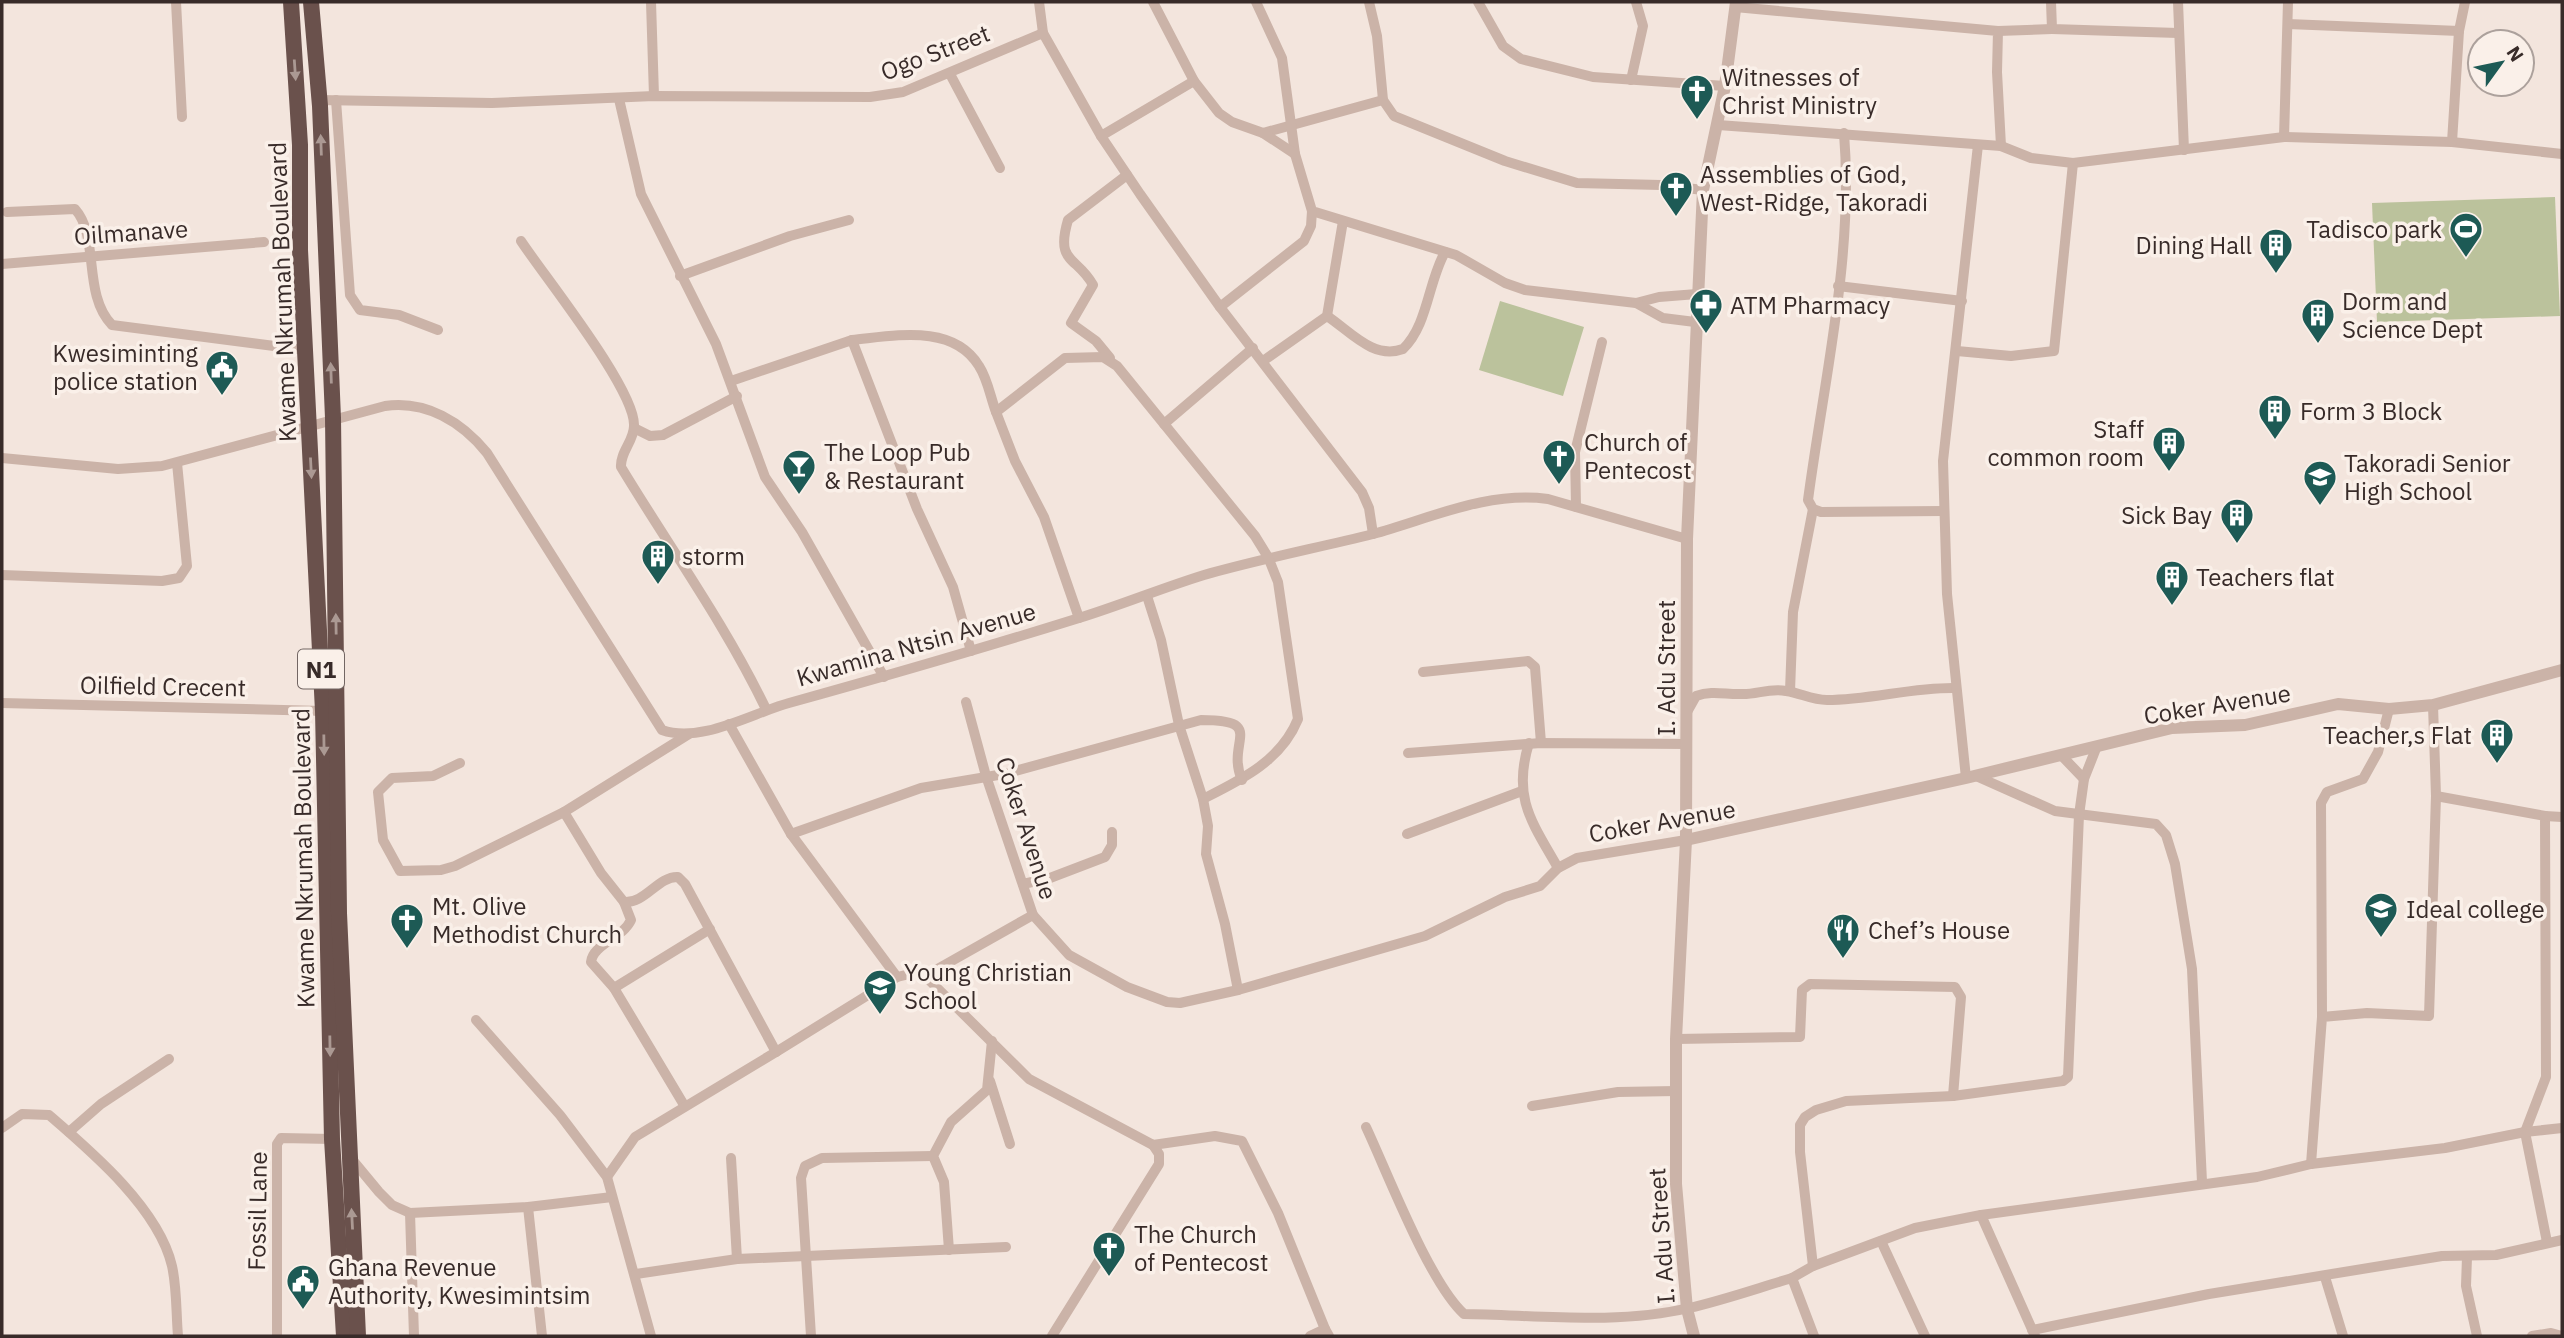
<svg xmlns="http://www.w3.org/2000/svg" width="2564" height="1338" viewBox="0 0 2564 1338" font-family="'IBM Plex Sans',sans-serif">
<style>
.green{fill:#bbc29c}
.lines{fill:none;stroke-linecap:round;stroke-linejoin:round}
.minor{stroke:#cbb3a8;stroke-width:10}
.tertiary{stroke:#cbb3a8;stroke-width:12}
.trunk{stroke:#6a514c;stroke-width:16}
.oneway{fill:#ab9993}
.labels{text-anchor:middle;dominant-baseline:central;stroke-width:7;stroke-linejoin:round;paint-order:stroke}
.shield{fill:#faf0e9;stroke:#726663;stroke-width:2}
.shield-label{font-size:23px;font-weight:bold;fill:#382b29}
.street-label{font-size:24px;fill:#382b29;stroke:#faf0e9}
.poi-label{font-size:24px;fill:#382b29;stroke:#faf0e9;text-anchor:start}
</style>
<rect width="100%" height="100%" fill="#f3e5dd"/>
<g class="green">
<polygon points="2555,197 2560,316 2377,322 2372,203"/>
<polygon points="1500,301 1584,327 1563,396 1479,370"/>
</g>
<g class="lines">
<g class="minor">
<polyline points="176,2 182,117"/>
<polyline points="651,2 654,96"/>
<polyline points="1039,2 1043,33"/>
<polyline points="1153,2 1194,81 1219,113 1232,122 1263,133 1383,100"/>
<polyline points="1256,2 1282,58 1295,154 1312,211 1456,255 1505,283 1525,290 1636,303 1659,297 1697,294"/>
<polyline points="1369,2 1377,36 1383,100 1394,116 1505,161 1577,183 1661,185 1703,190"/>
<polyline points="1478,2 1503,46 1521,59 1593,77 1725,86"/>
<polyline points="2051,2 2052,29 2178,33"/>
<polyline points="2178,2 2184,150"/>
<polyline points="1735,7 1998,31 1997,72 2001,146"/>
<polyline points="2288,24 2459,31"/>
<polyline points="1998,31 2052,29"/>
<polyline points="950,74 1000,168"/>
<polyline points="1631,80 1643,26 1636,2"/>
<polyline points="619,99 641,194 716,344 765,477 802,532 884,677"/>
<polyline points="319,100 492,103 654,96 870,97 903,92 1043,33 1101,136 1140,194 1220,307 1362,492 1369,508 1373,534"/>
<polyline points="336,100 350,295 360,310 399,315 438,330"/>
<polyline points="1718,125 2001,146 2031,158 2073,163 2284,137 2452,142 2562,154"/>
<polyline points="1263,133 1295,154"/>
<path d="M 1844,133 C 1854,255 1824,379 1808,500 L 1813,509 L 1821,512 L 1943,511"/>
<polyline points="1101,136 1194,81"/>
<polyline points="2284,137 2288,2"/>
<polyline points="2452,142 2459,31 2465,2"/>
<path d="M 7,212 L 75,209 C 100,237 82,294 112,325 L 305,350"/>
<path d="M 521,241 C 544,276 636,390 634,426 C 634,441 620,452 621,467 C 670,548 725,624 766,709"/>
<polyline points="2,264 264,242"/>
<polyline points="680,276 790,236 849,220"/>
<polyline points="1838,286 1962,301"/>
<polyline points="1636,303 1663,318 1695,322"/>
<polyline points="1220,307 1304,241 1311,226 1312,211"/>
<path d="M 1327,316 C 1350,331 1373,360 1403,349 C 1428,325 1428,282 1445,252"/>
<path d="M 852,340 C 894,336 953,323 979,366 C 988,380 990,396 996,412"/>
<polyline points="1957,351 2011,356 2054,351 2073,163"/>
<path d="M 1110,358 L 1096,341 L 1071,323 L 1093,285 C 1077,256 1055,264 1068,220 L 1127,175"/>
<polyline points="1263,361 1327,316 1343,221"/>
<polyline points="731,381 852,340 917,509 953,587 971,651"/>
<polyline points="1164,424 1253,348"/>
<polyline points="634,428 650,436 663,435 737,396"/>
<path d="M 2,458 L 118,469 L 162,466 L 385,406 C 426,400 462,422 487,453 L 662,730 C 701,744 752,713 789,703 C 886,676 983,648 1079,618 C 1121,605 1162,588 1204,575 C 1260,559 1317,548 1373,534 C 1431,518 1487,491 1548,499 L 1687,539"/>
<polyline points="1576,507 1575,452 1602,342"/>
<polyline points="2,575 162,581 179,578 187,566 177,463"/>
<polyline points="1147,596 1161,640 1179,725 1203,799 1208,826 1206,854 1225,924 1238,990"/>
<path d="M 1079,618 L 1044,517 L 1015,461 L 996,412 L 1065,358 L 1103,357 L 1117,366 L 1255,536 L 1268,557 L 1278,582 L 1298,719 C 1281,761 1241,780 1203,799"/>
<polyline points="1423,672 1528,661 1535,667 1541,743"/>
<polyline points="1790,691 1793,612 1813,509"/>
<polyline points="966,702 986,776 1033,915 1069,955 1127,987 1167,1002 1180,1003 1238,990 1425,936 1505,897 1540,886 1558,868 1577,858 1686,840"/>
<polyline points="2,703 323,711"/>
<path d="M 1687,712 L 1696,696 C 1713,690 1726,695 1743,694 C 1758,694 1770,688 1786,691 C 1801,693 1811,700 1827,700 C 1870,700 1913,687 1956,688"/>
<polyline points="729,724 791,834 897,977 914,973 925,976 1029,1079 1153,1145 1215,1136 1242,1141 1278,1213 1325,1329"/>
<path d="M 1529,743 C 1512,798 1532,822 1558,868"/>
<polyline points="1408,753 1541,743 1687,744"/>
<polyline points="2061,755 2084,779"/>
<polyline points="460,763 433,776 392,778 378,792 383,840 400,871 441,870 455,866 564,812 689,734"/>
<polyline points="1976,776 2055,811 2156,824 2166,835 2175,864 2192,969 2202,1182"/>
<polyline points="1966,778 1947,594 1943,461 1978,145"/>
<polyline points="2436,796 2545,816 2546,1077 2525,1132 2547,1242"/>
<path d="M 564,812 L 601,873 L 624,902 C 645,904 658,876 678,877 L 685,884 L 776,1052 L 897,977"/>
<polyline points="2545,816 2562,817"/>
<path d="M 791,834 L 921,788 L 1004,774 L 1201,720 C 1268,720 1225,742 1242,780"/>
<polyline points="1407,834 1522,791"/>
<polyline points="1023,884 1050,878 1105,857 1112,845 1112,832"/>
<path d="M 624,902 L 631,920 C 623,938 593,944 591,962 L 614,988 L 684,1105"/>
<polyline points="925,976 1033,915"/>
<polyline points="614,988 710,929"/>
<polyline points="2322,1017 2321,803 2327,792 2363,779 2378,752 2389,709"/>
<polyline points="476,1020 560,1115 607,1177 651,1336"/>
<polyline points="1676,1039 1800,1037 1802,990 1810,984 1955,987 1961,997 1953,1096"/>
<polyline points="990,1081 1010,1144"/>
<polyline points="1532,1106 1618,1092 1676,1091"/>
<path d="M 1366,1127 C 1388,1174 1429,1282 1464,1314 C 1536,1315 1617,1325 1689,1308 C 1724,1300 1758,1288 1792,1278 L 1814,1336"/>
<path d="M 2,1128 L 22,1114 L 49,1115 C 92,1152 159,1209 172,1266 C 177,1288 176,1313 178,1336"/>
<polyline points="69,1132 101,1104 169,1059"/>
<polyline points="350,1157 379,1192 392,1205 410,1213 528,1207 612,1197"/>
<polyline points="731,1158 737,1259"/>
<polyline points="2311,1164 2322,1017 2367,1013 2429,1016 2436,796 2433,705"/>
<polyline points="607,1177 635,1137 776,1052"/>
<polyline points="528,1207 542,1336"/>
<polyline points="410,1213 414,1336"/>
<polyline points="1981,1215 2035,1336"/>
<polyline points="1881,1241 1925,1336"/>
<polyline points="949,1250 944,1182 933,1156 951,1122 987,1090 992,1041"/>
<polyline points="2467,1257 2466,1286 2477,1336"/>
<polyline points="1813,1266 1800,1152 1800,1125 1805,1117 1816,1110 1846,1101 1953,1096 2063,1081 2068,1077 2079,815 2084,779 2097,746"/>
<polyline points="636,1274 737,1259 1006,1247"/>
<polyline points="2325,1277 2343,1336"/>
<polyline points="1792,1278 1813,1266 1915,1228 1981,1215 2257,1177 2311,1164 2445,1148 2525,1132 2562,1128"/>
<polyline points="2032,1330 2209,1294 2442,1256 2496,1255 2562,1240"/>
<polyline points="277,1336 277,1144 281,1138 332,1139"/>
<polyline points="811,1336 801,1178 805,1166 822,1158 933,1156"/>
<polyline points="1052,1336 1159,1164 1159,1154 1153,1145"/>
<polyline points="1310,1336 1325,1329 1329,1336"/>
<polyline points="2532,1336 2551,1333 2562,1336"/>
</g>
<g class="tertiary">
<polyline points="1686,840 1966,778 2172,728 2245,725 2338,704 2389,709 2433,705 2562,670"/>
<polyline points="1694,1336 1687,1309 1676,1184 1676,1039 1686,840 1687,539 1703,190 1725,86 1736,2"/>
</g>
<g class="trunk">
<polyline points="291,2 300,145 300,250 323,711 332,1139 344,1336"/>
<polyline points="311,2 320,106 333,418 339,913 358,1336"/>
</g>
</g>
<defs><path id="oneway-solid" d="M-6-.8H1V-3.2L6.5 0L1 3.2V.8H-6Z" transform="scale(1.75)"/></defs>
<g class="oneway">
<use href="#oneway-solid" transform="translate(295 70) rotate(86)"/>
<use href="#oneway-solid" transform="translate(321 145) rotate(-92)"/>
<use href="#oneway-solid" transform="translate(331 373) rotate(-92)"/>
<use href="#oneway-solid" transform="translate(311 468) rotate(87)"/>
<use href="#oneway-solid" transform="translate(336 624) rotate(-91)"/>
<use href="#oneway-solid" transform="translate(324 745) rotate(89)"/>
<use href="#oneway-solid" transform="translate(330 1046) rotate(89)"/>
<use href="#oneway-solid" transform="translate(352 1219) rotate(-93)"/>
</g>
<defs>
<symbol id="church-pin" viewBox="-11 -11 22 30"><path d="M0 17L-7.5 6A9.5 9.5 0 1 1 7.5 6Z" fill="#1d5a55" stroke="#faf0e9"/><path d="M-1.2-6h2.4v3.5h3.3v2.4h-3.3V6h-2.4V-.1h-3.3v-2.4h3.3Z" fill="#fff"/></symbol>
<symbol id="stadium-pin" viewBox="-11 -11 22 30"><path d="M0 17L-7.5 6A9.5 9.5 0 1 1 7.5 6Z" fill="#1d5a55" stroke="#faf0e9"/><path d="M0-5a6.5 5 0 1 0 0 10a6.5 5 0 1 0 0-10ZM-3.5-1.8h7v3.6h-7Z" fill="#fff"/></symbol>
<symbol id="building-pin" viewBox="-11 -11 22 30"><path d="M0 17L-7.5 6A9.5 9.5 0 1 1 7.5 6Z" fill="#1d5a55" stroke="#faf0e9"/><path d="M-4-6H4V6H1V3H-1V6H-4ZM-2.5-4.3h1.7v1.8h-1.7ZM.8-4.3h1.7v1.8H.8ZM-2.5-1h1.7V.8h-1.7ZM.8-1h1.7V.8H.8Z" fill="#fff"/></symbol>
<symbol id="pharmacy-pin" viewBox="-11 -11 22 30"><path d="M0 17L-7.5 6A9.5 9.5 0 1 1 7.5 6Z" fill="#1d5a55" stroke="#faf0e9"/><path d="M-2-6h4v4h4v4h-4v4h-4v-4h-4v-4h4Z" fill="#fff"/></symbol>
<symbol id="civic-pin" viewBox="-11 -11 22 30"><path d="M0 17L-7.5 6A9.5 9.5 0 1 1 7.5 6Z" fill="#1d5a55" stroke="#faf0e9"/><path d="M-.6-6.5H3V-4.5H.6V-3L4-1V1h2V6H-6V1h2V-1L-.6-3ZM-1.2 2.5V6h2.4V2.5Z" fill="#fff"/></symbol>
<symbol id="bar-pin" viewBox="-11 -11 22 30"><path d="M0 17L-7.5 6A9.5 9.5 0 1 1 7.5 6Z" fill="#1d5a55" stroke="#faf0e9"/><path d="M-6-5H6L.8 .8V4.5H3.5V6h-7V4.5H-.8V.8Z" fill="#fff"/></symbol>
<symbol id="school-pin" viewBox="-11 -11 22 30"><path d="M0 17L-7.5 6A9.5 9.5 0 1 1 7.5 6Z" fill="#1d5a55" stroke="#faf0e9"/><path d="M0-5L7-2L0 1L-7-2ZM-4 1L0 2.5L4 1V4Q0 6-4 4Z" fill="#fff"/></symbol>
<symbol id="university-pin" viewBox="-11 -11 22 30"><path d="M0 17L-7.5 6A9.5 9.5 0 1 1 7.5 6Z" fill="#1d5a55" stroke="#faf0e9"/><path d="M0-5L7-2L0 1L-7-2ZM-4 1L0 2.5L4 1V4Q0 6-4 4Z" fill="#fff"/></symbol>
<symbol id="restaurant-pin" viewBox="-11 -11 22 30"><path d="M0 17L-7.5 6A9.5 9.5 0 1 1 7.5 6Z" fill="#1d5a55" stroke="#faf0e9"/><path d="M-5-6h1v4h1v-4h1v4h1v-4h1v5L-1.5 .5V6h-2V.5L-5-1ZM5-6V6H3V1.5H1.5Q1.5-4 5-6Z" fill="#fff"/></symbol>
</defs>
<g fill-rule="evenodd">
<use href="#church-pin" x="1678" y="72" width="38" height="52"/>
<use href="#church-pin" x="1657" y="169" width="38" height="52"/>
<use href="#stadium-pin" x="2447" y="210" width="38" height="52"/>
<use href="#building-pin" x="2257" y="226" width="38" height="52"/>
<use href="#pharmacy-pin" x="1687" y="286" width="38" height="52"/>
<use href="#building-pin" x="2299" y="296" width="38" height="52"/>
<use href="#civic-pin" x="203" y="348" width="38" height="52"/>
<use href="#building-pin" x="2256" y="392" width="38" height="52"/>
<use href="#building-pin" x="2150" y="424" width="38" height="52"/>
<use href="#church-pin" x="1540" y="437" width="38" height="52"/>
<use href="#bar-pin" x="780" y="447" width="38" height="52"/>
<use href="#school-pin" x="2301" y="458" width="38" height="52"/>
<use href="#building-pin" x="2218" y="496" width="38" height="52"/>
<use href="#building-pin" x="639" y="537" width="38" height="52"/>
<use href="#building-pin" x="2153" y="558" width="38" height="52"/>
<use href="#building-pin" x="2478" y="716" width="38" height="52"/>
<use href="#university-pin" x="2362" y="890" width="38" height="52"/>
<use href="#church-pin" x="388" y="901" width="38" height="52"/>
<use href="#restaurant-pin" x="1824" y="911" width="38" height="52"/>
<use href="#school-pin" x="861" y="967" width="38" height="52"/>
<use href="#church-pin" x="1090" y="1229" width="38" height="52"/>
<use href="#civic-pin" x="284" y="1262" width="38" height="52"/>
</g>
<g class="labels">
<rect class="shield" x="298" y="649.5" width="46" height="39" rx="5"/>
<g class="shield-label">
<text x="321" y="669">N1</text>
</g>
<g class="street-label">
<text transform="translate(935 52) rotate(-21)">Ogo Street</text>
<text transform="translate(131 232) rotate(-4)">Oilmanave</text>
<text transform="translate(282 292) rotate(-92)">Kwame Nkrumah Boulevard</text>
<text transform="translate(916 644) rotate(-16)">Kwamina Ntsin Avenue</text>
<text transform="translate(1666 668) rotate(-90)">I. Adu Street</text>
<text transform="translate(163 686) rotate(1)">Oilfield Crecent</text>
<text transform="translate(2217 704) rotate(-9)">Coker Avenue</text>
<text transform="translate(1662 821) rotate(-10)">Coker Avenue</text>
<text transform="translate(1027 828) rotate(72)">Coker Avenue</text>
<text transform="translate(303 858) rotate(-91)">Kwame Nkrumah Boulevard</text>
<text transform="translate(257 1211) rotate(-89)">Fossil Lane</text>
<text transform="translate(1661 1236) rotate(-94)">I. Adu Street</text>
</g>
<g class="poi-label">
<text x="1722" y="77">Witnesses of<tspan x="1722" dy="28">Christ Ministry</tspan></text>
<text x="1700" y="174">Assemblies of God,<tspan x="1700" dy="28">West-Ridge, Takoradi</tspan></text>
<text x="2442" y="229" text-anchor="end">Tadisco park</text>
<text x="2252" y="245" text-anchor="end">Dining Hall</text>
<text x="2342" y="301">Dorm and<tspan x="2342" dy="28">Science Dept</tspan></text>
<text x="1730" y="305">ATM Pharmacy</text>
<text x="198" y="353" text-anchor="end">Kwesiminting<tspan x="198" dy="28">police station</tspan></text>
<text x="2300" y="411">Form 3 Block</text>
<text x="2144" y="429" text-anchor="end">Staff<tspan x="2144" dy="28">common room</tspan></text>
<text x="1584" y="442">Church of<tspan x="1584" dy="28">Pentecost</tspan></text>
<text x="824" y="452">The Loop Pub<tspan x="824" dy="28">&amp; Restaurant</tspan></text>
<text x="2344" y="463">Takoradi Senior<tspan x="2344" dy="28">High School</tspan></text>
<text x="2212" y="515" text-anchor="end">Sick Bay</text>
<text x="682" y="556">storm</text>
<text x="2196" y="577">Teachers flat</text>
<text x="2472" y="735" text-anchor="end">Teacher,s Flat</text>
<text x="432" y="906">Mt. Olive<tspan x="432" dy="28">Methodist Church</tspan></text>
<text x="2406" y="909">Ideal college</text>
<text x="1868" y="930">Chef’s House</text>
<text x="904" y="972">Young Christian<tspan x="904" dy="28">School</tspan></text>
<text x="1134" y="1234">The Church<tspan x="1134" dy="28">of Pentecost</tspan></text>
<text x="328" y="1267">Ghana Revenue<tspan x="328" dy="28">Authority, Kwesimintsim</tspan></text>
</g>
</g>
<rect width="2564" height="1338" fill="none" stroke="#382b29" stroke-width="7"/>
<g transform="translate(2501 63) rotate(57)"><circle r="33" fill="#faf0e9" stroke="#aca19c" stroke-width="2"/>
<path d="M0-5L12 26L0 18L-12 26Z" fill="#1d5a55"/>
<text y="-10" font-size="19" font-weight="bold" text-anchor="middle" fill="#382b29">N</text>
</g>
</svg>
